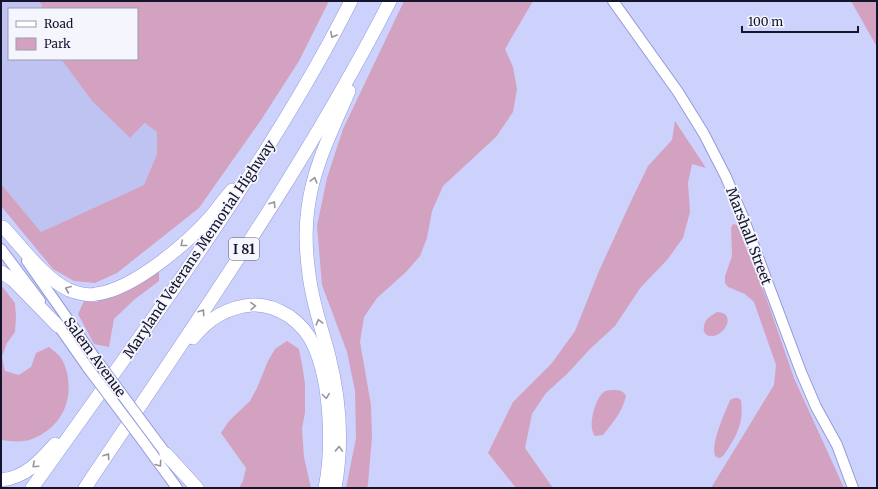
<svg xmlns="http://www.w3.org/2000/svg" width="878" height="489" viewBox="0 0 878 489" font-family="Merriweather,serif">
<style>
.built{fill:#bfc3f1}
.green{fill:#d3a2c1}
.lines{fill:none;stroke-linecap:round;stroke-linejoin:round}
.secondary-casing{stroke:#9499dc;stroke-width:12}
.motorway-casing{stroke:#9499dc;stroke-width:14}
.secondary{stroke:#fff;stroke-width:10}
.motorway{stroke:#fff;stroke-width:13}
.secondary-bridge-casing{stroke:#9499dc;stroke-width:12;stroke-linecap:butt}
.secondary-bridge{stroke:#fff;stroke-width:10}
.oneway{stroke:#9595a0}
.labels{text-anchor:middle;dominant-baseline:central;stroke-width:3.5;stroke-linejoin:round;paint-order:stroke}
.shield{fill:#f5f6fd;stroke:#58586b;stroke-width:1}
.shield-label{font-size:13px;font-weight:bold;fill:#14142d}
.street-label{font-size:14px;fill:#14142d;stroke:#f5f6fd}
</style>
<rect width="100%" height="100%" fill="#cdd2fc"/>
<polygon class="built" points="1,1 39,1 42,6 41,9 9,9 9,59 61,59 92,101 130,138 146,123 157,132 157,154 144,185 41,232 1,184"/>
<g class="green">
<polygon points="39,1 329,1 299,61 261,120 199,208 117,273 95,283 74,281 53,269 1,206 1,184 41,232 144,185 157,154 157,132 145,123 130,138 92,101 61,59 137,59 137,9 41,9 42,6"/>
<polygon points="404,1 533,1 505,49 513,67 517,89 513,112 496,137 443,186 432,211 427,238 420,256 406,272 377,298 364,317 360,342 371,405 372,437 368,484 367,488 346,488 356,438 355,391 347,352 322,285 317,226 327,178 343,129"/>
<polygon points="851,1 877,1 877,47"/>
<polygon points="675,121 706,168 692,164 688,183 690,212 683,238 667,260 641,287 615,326 590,349 567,374 546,393 532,414 525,448 553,488 516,488 488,453 513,402 552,363 575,331 599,271 632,199 648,166 672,140"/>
<polygon points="733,224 737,225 767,300 794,378 844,488 711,488 774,385 776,365 754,302 745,294 728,287 725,283 725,276 732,256 731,228"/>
<polygon points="159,270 159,281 135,299 114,319 109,347 94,344 78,314 84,301 96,302 109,295 137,286"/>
<path d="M 1,285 L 15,303 L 16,317 L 15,332 L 7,343 L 2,357 L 5,371 L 19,375 L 31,367 L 36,353 L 49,347 C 53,350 58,354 61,358 C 65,364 67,371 68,378 C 72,406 58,429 32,439 C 22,443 11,441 1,440 Z"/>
<path d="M 717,312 C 738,313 724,337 711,336 C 701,336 703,324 707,319 C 710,316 714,314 717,312 Z"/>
<polygon points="287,341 299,349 303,370 305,384 305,413 302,428 304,457 311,488 239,488 243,481 246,468 221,433 229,421 250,401 257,388 268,361 275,349"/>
<path d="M 612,390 C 618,390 623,390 626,396 C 622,412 613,423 603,435 L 595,436 C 587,427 595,397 605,391 C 606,391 610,390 612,390 Z"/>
<path d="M 734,398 L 738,398 L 741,400 C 744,424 737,435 724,455 L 720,458 L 716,457 C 709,446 725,413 730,400 Z"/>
</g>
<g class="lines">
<defs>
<g id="secondary">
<polyline points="613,1 678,92 704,134 726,177 743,217 801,372 816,407 837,445 853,488"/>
<polyline points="1,249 40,301"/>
<polyline points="27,261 95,358"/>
<polyline points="55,321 88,368"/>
<polyline points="149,431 170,459"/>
<polyline points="142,440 177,488"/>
</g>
<g id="motorway">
<path d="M 3,227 C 22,247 45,279 69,290 C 77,293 88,296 96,294 C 133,290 189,242 213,214 C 219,206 225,198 232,190"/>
<polyline points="1,272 13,280 58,326"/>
<path d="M 193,338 C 208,319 227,307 252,305 C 266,304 278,309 289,316 C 300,324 309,334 314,346 C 331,383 333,449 325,488"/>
<polyline points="166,454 197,488"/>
<path d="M 1,480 C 25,478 40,461 55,444"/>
<path d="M 32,488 C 83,417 134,346 184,274 C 244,186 303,96 351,1"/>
<path d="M 85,488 C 191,329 303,171 390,1"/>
<path d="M 335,488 C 343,444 340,399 329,356 C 322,329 312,302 309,274 C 306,253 305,229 308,208 C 313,167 333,128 349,91"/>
</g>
</defs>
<use href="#secondary" class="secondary-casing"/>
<use href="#motorway" class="motorway-casing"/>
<use href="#secondary" class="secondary"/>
<use href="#motorway" class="motorway"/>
<defs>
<g id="secondary-bridge">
<polyline points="95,358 149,431"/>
<polyline points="88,368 142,440"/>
</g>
</defs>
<use href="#secondary-bridge" class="secondary-bridge-casing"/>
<use href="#secondary-bridge" class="secondary-bridge"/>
</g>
<defs><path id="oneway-chevron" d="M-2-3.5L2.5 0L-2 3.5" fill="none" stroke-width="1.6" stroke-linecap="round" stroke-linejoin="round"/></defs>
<g class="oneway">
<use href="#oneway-chevron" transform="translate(333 35) rotate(119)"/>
<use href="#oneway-chevron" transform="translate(314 180) rotate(-75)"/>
<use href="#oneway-chevron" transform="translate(273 204) rotate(-58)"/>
<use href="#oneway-chevron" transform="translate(183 244) rotate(141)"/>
<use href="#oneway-chevron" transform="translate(68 289) rotate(-157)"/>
<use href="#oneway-chevron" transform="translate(253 306) rotate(-2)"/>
<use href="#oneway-chevron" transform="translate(202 312) rotate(-56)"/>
<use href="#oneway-chevron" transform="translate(319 322) rotate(-105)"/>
<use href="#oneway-chevron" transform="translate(326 396) rotate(82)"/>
<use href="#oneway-chevron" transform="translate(339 449) rotate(-88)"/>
<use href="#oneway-chevron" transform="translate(107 456) rotate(-56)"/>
<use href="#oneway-chevron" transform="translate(159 464) rotate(54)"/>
<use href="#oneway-chevron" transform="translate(35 465) rotate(137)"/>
</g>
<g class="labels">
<rect class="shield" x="229" y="238" width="30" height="22" rx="3"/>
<g class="shield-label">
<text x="244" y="249">I 81</text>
</g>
<g class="street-label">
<text transform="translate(749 236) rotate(69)">Marshall Street</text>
<text transform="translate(199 249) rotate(-56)">Maryland Veterans Memorial Highway</text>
<text transform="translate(95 357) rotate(54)">Salem Avenue</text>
</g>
</g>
<rect width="878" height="489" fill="none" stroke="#14142d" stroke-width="4"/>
<rect x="8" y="8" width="130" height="52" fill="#f5f6fd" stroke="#9b9caa"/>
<rect x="16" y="21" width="20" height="6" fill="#ffffff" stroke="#9b9caa"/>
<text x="44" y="28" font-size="12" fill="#14142d">Road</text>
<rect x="16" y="38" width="20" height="12" fill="#d3a2c1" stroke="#9b9caa"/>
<text x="44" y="48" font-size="12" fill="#14142d">Park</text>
<path d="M742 26v6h116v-6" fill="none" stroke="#14142d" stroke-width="2"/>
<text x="748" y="26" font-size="12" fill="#14142d" stroke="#f5f6fd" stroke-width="3" paint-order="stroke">100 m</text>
</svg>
